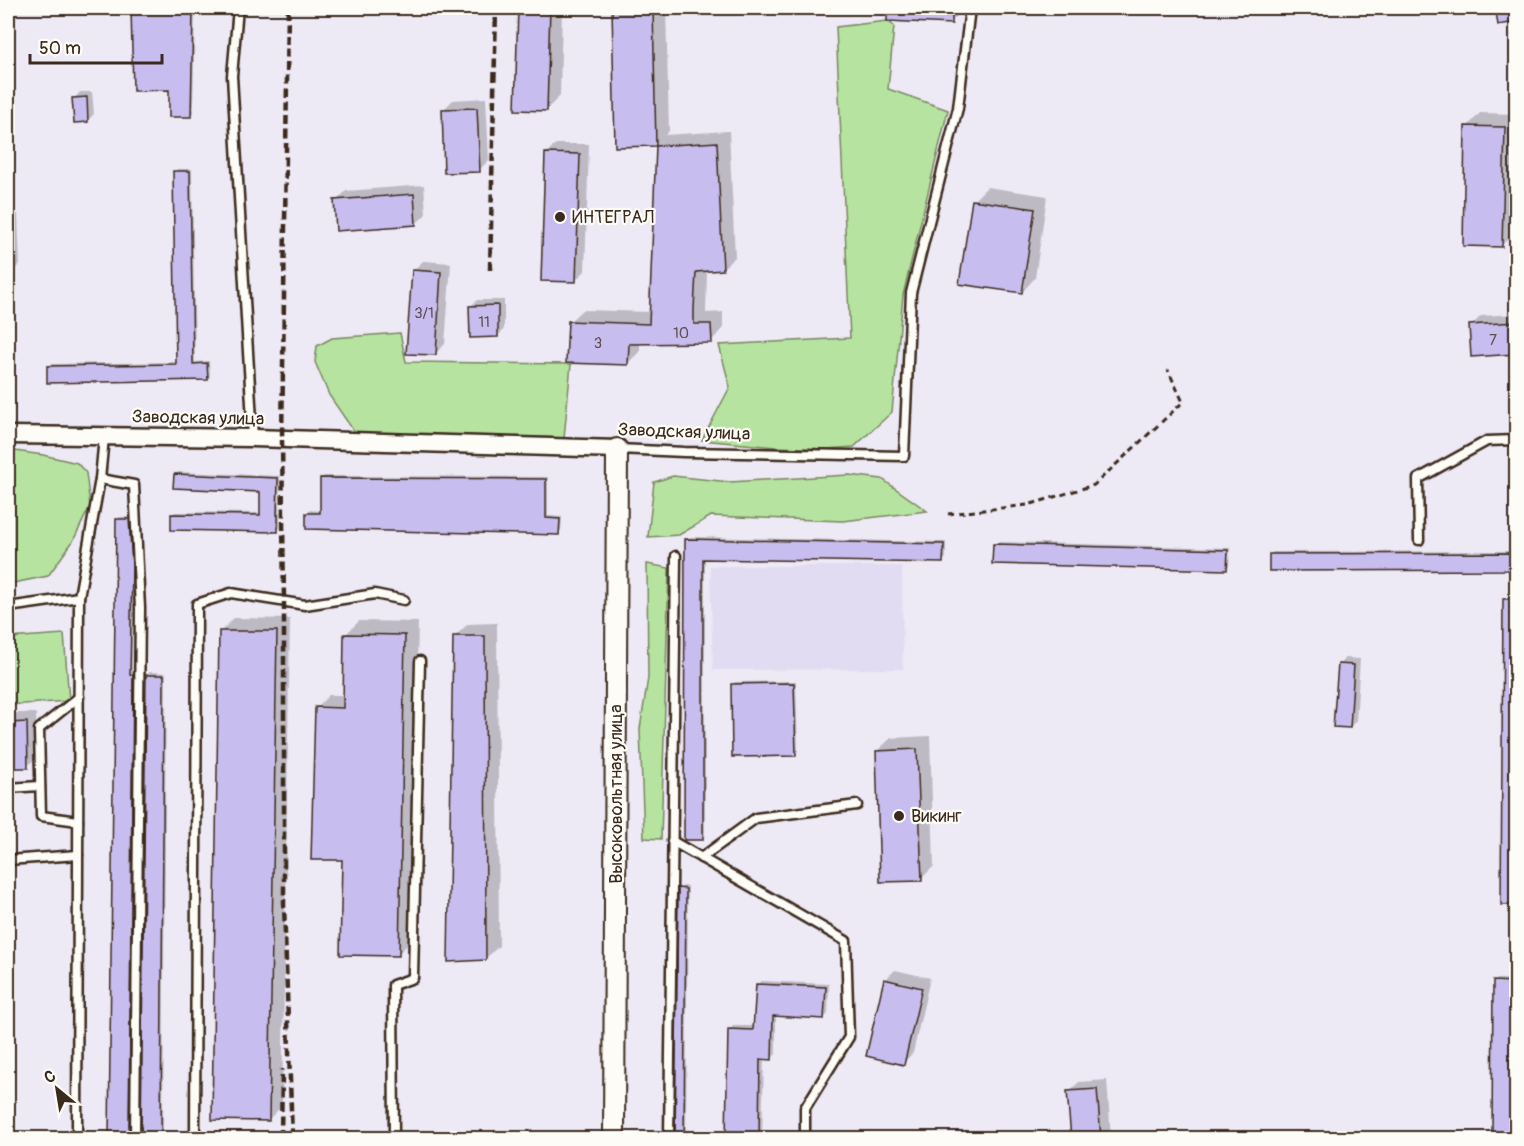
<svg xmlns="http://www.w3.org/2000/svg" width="1524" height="1146" viewBox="0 0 1524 1146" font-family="Pangolin,sans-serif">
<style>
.built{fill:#e2dcf3}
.green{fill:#b7e3a1;stroke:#798660;stroke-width:1.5}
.shadow{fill:#0003}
.building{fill:#c8bdef;stroke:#3b2a1e;stroke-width:1.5}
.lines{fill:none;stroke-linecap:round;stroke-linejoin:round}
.service-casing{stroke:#3b2a1e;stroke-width:13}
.minor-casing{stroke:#3b2a1e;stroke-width:21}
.tertiary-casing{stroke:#3b2a1e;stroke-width:24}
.path{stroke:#3b2a1e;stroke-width:3;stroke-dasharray:6 4.5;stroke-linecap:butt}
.service{stroke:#fdfcf7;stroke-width:8}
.minor{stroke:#fdfcf7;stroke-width:16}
.tertiary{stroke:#fdfcf7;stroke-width:20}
.rail{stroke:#3b2a1e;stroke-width:4.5;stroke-dasharray:9 4.5;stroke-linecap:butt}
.poi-dot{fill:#3b2a1e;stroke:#fdfcf7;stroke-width:2}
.labels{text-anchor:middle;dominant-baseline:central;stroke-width:4.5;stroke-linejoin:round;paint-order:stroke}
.number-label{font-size:15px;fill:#5e4f52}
.poi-label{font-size:18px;fill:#3b2a1e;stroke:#fdfcf7;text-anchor:start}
.street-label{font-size:18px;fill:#3b2a1e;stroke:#fdfcf7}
</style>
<rect width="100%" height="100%" fill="#ede9f5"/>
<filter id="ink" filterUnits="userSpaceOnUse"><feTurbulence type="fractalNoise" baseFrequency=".0167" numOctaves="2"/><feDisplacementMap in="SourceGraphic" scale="12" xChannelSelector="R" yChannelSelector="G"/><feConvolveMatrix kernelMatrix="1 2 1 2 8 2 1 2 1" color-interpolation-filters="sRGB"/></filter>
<g filter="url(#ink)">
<polygon class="built" points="710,566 902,566 903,669 713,670"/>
<g class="green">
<polygon points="887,21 894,26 888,89 948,110 903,295 892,412 854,447 826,449 776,447 702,440 730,387 719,345 850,338 836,27"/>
<polygon points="400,333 406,362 571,364 564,438 355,433 329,395 315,362 317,346 332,338"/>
<polygon points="8,450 43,455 77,463 86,473 90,506 73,541 48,576 8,584"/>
<polygon points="849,475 882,479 927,511 843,521 711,516 679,535 648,537 654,482 673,476 730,482"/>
<polygon points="647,564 669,568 661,839 644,838 640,729 648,678"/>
<polygon points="64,634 69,701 8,705 8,638"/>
</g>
<g class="shadow">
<polygon points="132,8 195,8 193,113 190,116 171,89 134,90"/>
<polygon points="519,8 562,8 560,96 547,109 516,108"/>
<polygon points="613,8 666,8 669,131 665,135 729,131 735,257 722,269 707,270 706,313 723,312 723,329 711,341 640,343 640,351 627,364 569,322 582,310 651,312 658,145 616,145"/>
<polygon points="889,8 961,8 961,12 951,22 888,20"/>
<polygon points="8,90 12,90 11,162 8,165"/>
<polygon points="80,92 92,92 94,114 87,121 74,99"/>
<polygon points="486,98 489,160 479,170 443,110 453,100"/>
<polygon points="1480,113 1516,114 1515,232 1502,245 1467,127"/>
<polygon points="556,144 589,144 585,271 575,281 546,153"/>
<polygon points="177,169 192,169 195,362 209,361 210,376 207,379 48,366 51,364 177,362 175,172"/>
<polygon points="424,185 426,214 416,224 336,201 346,191"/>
<polygon points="987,187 1047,196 1035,278 1022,292 974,200"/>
<polygon points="8,214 18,214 20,264 10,274 8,274"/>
<polygon points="423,261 451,263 445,344 435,354 413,271"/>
<polygon points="477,300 504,300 504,329 498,336 471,306"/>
<polygon points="8,311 10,311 11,338 8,341"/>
<polygon points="1516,314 1516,353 1473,355 1471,326 1481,316"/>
<polygon points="178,472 280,476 279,513 280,513 280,527 278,530 172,515 175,512 261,513 262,490 176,475"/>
<polygon points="324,476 548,477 548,516 562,517 561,530 559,533 308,513 310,510 321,511 321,478"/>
<polygon points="120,517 131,517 134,561 132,672 135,672 131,1135 132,1138 110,1138 117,519"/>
<polygon points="690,537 946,542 946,558 943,561 705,558 705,836 702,839 687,540"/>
<polygon points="997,542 1230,548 1229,566 1227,568 994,545"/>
<polygon points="1516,551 1516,569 1270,569 1270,555 1273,552"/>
<polygon points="1508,597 1516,597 1516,904 1503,904 1505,600"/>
<polygon points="234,618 290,619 282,1106 269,1119 221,631"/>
<polygon points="359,621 418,622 411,941 398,954 344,859 316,708 329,695 344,695 346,634"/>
<polygon points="497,623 499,946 485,959 454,637 468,624"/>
<polygon points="1345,658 1360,659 1356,721 1350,727 1339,665"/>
<polygon points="150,672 166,673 163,1138 143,1138 147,675"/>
<polygon points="796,681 798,751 795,754 732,685 735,682"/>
<polygon points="8,713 36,713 37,757 27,766 8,767"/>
<polygon points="930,736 934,866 921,879 877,751 891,738"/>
<polygon points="683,886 688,886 686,1138 677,1138 680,889"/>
<polygon points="895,970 930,978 913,1053 903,1063 885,980"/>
<polygon points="1497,979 1516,979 1516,1138 1494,1138 1495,982"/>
<polygon points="761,981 829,984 828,1014 824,1018 776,1015 776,1054 772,1058 764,1058 762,1138 728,1138 730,1030 733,1026 755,1026 757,985"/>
<polygon points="1107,1080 1111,1138 1073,1138 1069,1092 1079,1082"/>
</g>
<g class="building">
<polygon points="131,8 193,8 191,117 169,117 169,90 133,91"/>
<polygon points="518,8 550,8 547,111 515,110"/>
<polygon points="612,8 653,8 656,146 615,147"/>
<polygon points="887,8 952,8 952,24 887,21"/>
<polygon points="1495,8 1516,8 1516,22 1498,25"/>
<polygon points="87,97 88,122 74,123 72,98"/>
<polygon points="477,108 480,172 444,173 442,109"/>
<polygon points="1465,126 1505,127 1502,247 1463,246"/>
<polygon points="717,142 723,270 696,272 694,309 694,324 711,324 712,343 629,344 628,365 566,363 568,321 649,324 656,146"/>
<polygon points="545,153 580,154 576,282 541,281"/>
<polygon points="173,171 190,171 193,364 207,363 208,380 47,383 47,366 176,364"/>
<polygon points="414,194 416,225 336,231 334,200"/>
<polygon points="972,200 1035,209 1022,293 959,284"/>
<polygon points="412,270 441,272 436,355 406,354"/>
<polygon points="498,305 498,337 470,338 469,306"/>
<polygon points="1516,322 1516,354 1471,357 1469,325"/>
<polygon points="174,474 278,478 277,515 278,515 278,532 171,530 171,514 260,515 260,492 173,488"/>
<polygon points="320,478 546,479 546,518 560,519 559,535 306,529 306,513 320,513"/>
<polygon points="116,519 129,519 132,565 130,675 133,675 129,1138 109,1138"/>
<polygon points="685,539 944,544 943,563 703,559 703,840 684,840"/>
<polygon points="993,544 1228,550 1227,570 992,564"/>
<polygon points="1516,553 1516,570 1269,571 1269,554"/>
<polygon points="1503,599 1516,599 1516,905 1501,905"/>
<polygon points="219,631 277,631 269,1121 212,1120"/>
<polygon points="344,634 405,635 399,956 340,955 342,860 311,860 315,707 343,708"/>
<polygon points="453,636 485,636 486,960 448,962"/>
<polygon points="1338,664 1354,665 1350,728 1333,727"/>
<polygon points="146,675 164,675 161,1138 141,1138"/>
<polygon points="794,683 796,756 732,757 731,684"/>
<polygon points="27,722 28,768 8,768 8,723"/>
<polygon points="917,749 922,881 880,882 876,751"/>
<polygon points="678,888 686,889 684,1138 675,1138"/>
<polygon points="884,979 922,988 904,1065 866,1056"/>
<polygon points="1493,981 1513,982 1512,1138 1492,1138"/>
<polygon points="756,984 826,987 824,1019 773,1016 772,1060 760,1059 759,1138 726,1138 728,1029 753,1030"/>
<polygon points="1097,1089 1101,1138 1071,1138 1067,1091"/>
</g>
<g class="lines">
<defs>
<g id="service">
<polyline points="238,8 232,76 253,438"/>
<polyline points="618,449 684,452 904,456 911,293 958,108 970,8"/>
<polyline points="100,479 134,485 140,608 135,1138"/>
<polyline points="1419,540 1418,479 1487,441 1516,440"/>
<polyline points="8,607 79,597 100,479 104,437"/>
<polyline points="8,788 40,786"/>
<polyline points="78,821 41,816 39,729 79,697"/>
<polyline points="672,841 846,941 849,1037 805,1108 805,1138"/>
<polyline points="701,858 756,818 857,805"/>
<polyline points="8,860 78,855"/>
<polyline points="77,1138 79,597"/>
<polyline points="195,1138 197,604 231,593 305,605 375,594 404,600"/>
<polyline points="394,1138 393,985 413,978 420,661"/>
<polyline points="669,1138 676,556"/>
</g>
<polyline id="minor" points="8,435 253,438 617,449"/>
<polyline id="tertiary" points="614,1138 617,449"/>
</defs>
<use href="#service" class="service-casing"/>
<use href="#minor" class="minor-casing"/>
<use href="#tertiary" class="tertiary-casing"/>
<polyline class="path" points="948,514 1028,505 1094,485 1183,402 1168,370"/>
<use href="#service" class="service"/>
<use href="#minor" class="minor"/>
<use href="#tertiary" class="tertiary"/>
<g class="rail">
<polyline points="288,8 282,439 284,602 284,904 292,1138"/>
<polyline points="490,270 496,8"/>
<polyline points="281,1138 282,1069"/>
</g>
</g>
</g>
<g class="poi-dot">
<circle cx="560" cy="217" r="6"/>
<circle cx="899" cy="816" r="6"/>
</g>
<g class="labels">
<g class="number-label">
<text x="424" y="313">3/1</text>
<text x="484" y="322">11</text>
<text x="681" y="333">10</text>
<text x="1493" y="340">7</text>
<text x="598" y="343">3</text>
</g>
<g class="poi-label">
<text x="572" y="217">ИНТЕГРАЛ</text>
<text x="911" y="816">Викинг</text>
</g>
<g class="street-label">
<text transform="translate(198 418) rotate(1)">Заводская улица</text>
<text transform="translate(684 432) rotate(2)">Заводская улица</text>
<text transform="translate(616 794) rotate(-90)">Высоковольтная улица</text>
</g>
</g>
<rect width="1524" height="1146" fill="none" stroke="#fdfcf7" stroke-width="30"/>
<rect x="15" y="15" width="1494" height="1116" fill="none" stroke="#3b2a1e" stroke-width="2" filter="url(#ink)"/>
<g transform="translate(57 1089) rotate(330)" stroke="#fdfcf7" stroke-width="4.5" paint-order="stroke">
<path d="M0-4.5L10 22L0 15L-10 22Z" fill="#3b2a1e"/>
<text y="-9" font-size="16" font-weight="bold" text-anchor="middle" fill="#3b2a1e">С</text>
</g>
<path d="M30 54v9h132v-9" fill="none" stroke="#3b2a1e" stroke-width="3"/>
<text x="39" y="54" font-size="18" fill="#3b2a1e" stroke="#fdfcf7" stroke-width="4.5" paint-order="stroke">50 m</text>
</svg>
